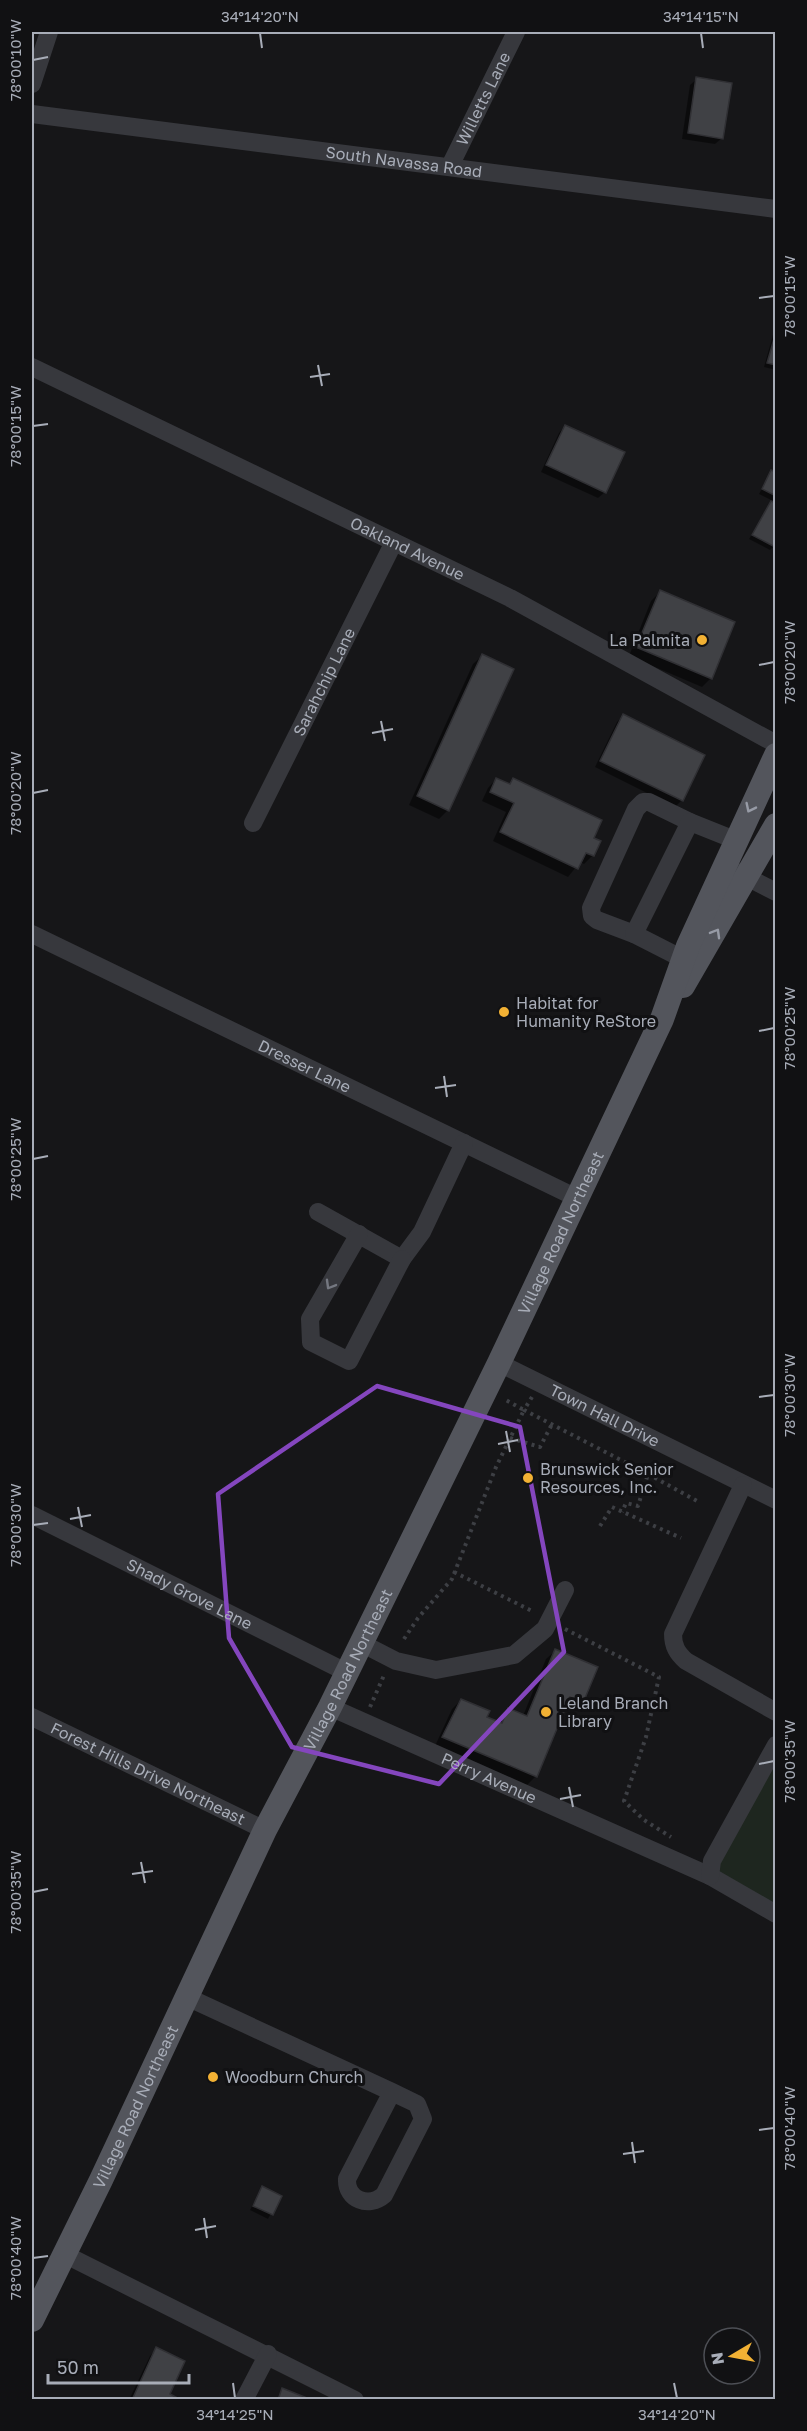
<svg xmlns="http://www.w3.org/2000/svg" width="807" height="2431" viewBox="0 0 807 2431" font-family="'Golos Text',sans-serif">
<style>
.green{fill:#1e261f}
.shadow{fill:#0007}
.building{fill:#404145;stroke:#303034;stroke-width:1.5}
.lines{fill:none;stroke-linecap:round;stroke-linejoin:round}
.path{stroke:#3d3f44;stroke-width:4;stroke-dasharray:3 4.5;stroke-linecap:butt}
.minor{stroke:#37383d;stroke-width:18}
.major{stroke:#53555c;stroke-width:24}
.oneway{stroke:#979ba6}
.oneway2{stroke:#757881}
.marked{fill:none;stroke:#8446be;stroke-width:4.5;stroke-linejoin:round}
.ticks{fill:none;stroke:#a8adb8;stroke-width:2}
.poi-dot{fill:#f2b134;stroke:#111113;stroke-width:2}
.labels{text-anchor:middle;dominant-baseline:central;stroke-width:6;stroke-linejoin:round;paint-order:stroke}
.street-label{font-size:16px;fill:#a8adb8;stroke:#111113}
.poi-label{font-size:16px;fill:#a8adb8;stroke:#111113;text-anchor:start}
.neatline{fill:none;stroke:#a8adb8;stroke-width:2}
.ticks-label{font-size:15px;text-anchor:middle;fill:#a8adb8}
</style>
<rect width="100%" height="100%" fill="#161618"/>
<polygon class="green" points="775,1750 775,1905 710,1876"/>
<g class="shadow">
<polygon points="697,79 722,138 715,144 682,139 690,85"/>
<polygon points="776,324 776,370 764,367"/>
<polygon points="565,426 605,492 598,498 541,472 559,433"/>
<polygon points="771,472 776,474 776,544 770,550 749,539 773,501 759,494"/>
<polygon points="660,592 711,678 702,687 629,656 651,601"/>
<polygon points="482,656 448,810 439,819 409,805 473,664"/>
<polygon points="623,716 682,800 675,807 595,767 617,722"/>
<polygon points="496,779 508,785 514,780 599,842 593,855 584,864 580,862 568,877 493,841 506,812 482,801 488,788"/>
<polygon points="555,1651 582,1702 573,1711 564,1707 536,1776 527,1785 435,1746 452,1709 461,1700 485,1718 498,1723 509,1710 523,1716 546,1659"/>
<polygon points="262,2188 280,2196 268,2219 250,2210"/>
<polygon points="156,2349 168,2395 178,2400 129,2400 150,2356"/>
</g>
<g class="building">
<polygon points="696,77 732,83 723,139 688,133"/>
<polygon points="776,332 776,365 767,363"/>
<polygon points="565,425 625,452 606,493 546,465"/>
<polygon points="771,470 776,472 776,496 762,489"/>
<polygon points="771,501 776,503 775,547 752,535"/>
<polygon points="660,590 735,622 712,679 636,647"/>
<polygon points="482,654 514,669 449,811 417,796"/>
<polygon points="623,714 705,755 683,801 600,761"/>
<polygon points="496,778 510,784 513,778 602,820 594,838 601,841 594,856 586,853 578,869 500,832 514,803 490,792"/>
<polygon points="555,1649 598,1667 583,1703 570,1697 537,1777 442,1737 461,1699 490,1711 487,1717 502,1723 508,1708 527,1716"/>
<polygon points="262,2186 282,2196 273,2215 253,2206"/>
<polygon points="156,2347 185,2361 170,2394 181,2400 132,2400"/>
<polygon points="282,2388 312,2400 278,2400"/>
</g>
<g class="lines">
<g class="path">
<polyline points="532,1397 524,1410 648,1474 638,1506 626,1503 622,1512"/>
<polyline points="510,1438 540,1447 552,1424"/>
<polyline points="648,1474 697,1501"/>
<polyline points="600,1526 612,1507 681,1538"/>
<polyline points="454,1572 534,1612"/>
<polyline points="565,1629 659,1677 646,1737 624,1801 644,1820 671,1837"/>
<polyline points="404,1639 418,1618 452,1579 496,1467 524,1410 504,1399"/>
<polyline points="370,1707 385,1673"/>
</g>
<g class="minor">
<polyline points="32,84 49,32"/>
<path id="s1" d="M 32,114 L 776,209"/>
<path id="s2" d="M 450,166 L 516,32"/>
<path id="s3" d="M 32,367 L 510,598 L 776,744"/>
<path id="s4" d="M 253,823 L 394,542"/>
<polyline points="737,872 776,892"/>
<path id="s5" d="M 32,934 L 577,1198"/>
<polyline points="634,934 597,920 592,916 591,908 636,809 643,802 649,802 690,822"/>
<polyline points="683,959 634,934 690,822 735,840"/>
<polyline points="318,1212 402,1259 422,1232 464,1143"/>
<polyline points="359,1234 310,1319 311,1342 349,1361 402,1259"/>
<path id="s6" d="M 499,1363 L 776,1500"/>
<path d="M 743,1485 L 673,1634 C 673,1646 677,1653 686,1661 L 776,1712"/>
<path id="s7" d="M 32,1515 L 346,1672"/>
<polyline points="361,1643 396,1661 436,1670 514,1655 545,1629 565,1590"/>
<path id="s8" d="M 330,1707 L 710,1876 L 776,1914"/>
<path id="s9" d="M 32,1717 L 265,1830"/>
<polyline points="710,1876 712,1861 776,1745"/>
<path d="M 187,1997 L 392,2092 L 417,2104 L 423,2119 L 384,2195 C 369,2208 346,2200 347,2179 L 392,2092"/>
<polyline points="64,2254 355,2400"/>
<polyline points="244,2400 268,2354"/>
</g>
<g class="major">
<polyline points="683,986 776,825"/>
<path id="s10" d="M 32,2320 L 101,2180 L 265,1830 L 330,1707 L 499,1363 L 662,1019 L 688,946 L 776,755"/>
</g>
</g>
<defs><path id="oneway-chevron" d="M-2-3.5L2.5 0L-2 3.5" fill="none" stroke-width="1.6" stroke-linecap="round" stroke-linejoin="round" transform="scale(1.5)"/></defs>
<g class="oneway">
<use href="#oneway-chevron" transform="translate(750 808) rotate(116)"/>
<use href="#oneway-chevron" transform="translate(716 933) rotate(-60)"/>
</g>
<use class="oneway2" href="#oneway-chevron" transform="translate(330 1285) rotate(120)"/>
<path class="marked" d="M 377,1386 L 520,1427 L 564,1652 L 439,1784 L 292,1747 L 229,1638 L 218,1494 Z"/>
<path class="ticks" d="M 260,33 L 262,48M 701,33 L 703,48M 33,60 L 48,57M 759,298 L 774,296M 318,365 L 322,386M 310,377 L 330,374M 33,426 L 48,424M 759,665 L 774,662M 381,721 L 385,741M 372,733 L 393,729M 33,793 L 48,790M 759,1031 L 774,1028M 444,1076 L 447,1097M 435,1088 L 456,1085M 33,1159 L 48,1156M 759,1397 L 774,1395M 506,1431 L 510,1452M 498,1444 L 518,1440M 78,1507 L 82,1527M 70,1519 L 91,1515M 33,1525 L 48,1523M 759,1764 L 774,1761M 569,1787 L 573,1807M 560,1799 L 581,1795M 141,1862 L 145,1883M 132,1874 L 153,1871M 33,1892 L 48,1889M 759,2130 L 774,2128M 632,2142 L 635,2163M 623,2154 L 644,2151M 204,2218 L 207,2238M 195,2230 L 216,2226M 33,2258 L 48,2256M 233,2383 L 235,2398M 674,2383 L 677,2398"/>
<g class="poi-dot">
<circle cx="702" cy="640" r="6"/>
<circle cx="504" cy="1012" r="6"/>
<circle cx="528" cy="1478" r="6"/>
<circle cx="546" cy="1712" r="6"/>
<circle cx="213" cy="2077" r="6"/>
</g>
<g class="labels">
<g class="street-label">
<text stroke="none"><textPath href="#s2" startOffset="75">Willetts Lane</textPath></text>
<text stroke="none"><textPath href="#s1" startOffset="375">South Navassa Road</textPath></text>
<text stroke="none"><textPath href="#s3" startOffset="417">Oakland Avenue</textPath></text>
<text stroke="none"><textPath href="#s4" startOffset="158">Sarahchip Lane</textPath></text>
<text stroke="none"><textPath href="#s5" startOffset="303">Dresser Lane</textPath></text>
<text stroke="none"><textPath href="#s10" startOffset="1209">Village Road Northeast</textPath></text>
<text stroke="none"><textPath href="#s6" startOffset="118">Town Hall Drive</textPath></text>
<text stroke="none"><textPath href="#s7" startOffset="176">Shady Grove Lane</textPath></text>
<text stroke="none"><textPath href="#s10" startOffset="723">Village Road Northeast</textPath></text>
<text stroke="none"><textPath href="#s9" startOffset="129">Forest Hills Drive Northeast</textPath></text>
<text stroke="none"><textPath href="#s8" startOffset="174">Perry Avenue</textPath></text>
<text stroke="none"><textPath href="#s10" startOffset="237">Village Road Northeast</textPath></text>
</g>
<g class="poi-label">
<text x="690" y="640" text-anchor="end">La Palmita</text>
<text x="516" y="1003">Habitat for<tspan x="516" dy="18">Humanity ReStore</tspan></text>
<text x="540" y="1469">Brunswick Senior<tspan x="540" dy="18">Resources, Inc.</tspan></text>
<text x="558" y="1703">Leland Branch<tspan x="558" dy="18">Library</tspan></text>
<text x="225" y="2077">Woodburn Church</text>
</g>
</g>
<rect width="807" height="2431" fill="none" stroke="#111113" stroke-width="66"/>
<g transform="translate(732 2356) rotate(260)"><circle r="28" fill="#111113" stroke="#4d4f55" stroke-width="1.5"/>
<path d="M0-4.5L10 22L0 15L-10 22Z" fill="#f2b134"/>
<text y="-9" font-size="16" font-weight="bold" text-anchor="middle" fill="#a8adb8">N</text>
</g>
<path d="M48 2374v9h141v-9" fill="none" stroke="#a8adb8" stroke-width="3"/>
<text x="57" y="2374" font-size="18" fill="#a8adb8" stroke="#111113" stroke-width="4.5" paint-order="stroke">50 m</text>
<rect x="33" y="33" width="741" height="2365" class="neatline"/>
<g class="ticks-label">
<text x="260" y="22">34°14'20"N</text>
<text x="701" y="22">34°14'15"N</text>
<text transform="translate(16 60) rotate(-90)" y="5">78°00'10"W</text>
<text transform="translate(790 296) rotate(-90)" y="5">78°00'15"W</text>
<text transform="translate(16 426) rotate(-90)" y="5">78°00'15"W</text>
<text transform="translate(790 662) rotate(-90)" y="5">78°00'20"W</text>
<text transform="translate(16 793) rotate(-90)" y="5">78°00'20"W</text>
<text transform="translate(790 1028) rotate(-90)" y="5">78°00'25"W</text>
<text transform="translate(16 1159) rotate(-90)" y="5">78°00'25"W</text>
<text transform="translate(790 1395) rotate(-90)" y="5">78°00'30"W</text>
<text transform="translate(16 1525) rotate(-90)" y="5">78°00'30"W</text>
<text transform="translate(790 1761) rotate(-90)" y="5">78°00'35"W</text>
<text transform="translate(16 1892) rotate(-90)" y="5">78°00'35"W</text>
<text transform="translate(790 2128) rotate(-90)" y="5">78°00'40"W</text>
<text transform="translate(16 2258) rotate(-90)" y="5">78°00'40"W</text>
<text x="235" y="2420">34°14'25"N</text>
<text x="677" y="2420">34°14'20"N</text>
</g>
</svg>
